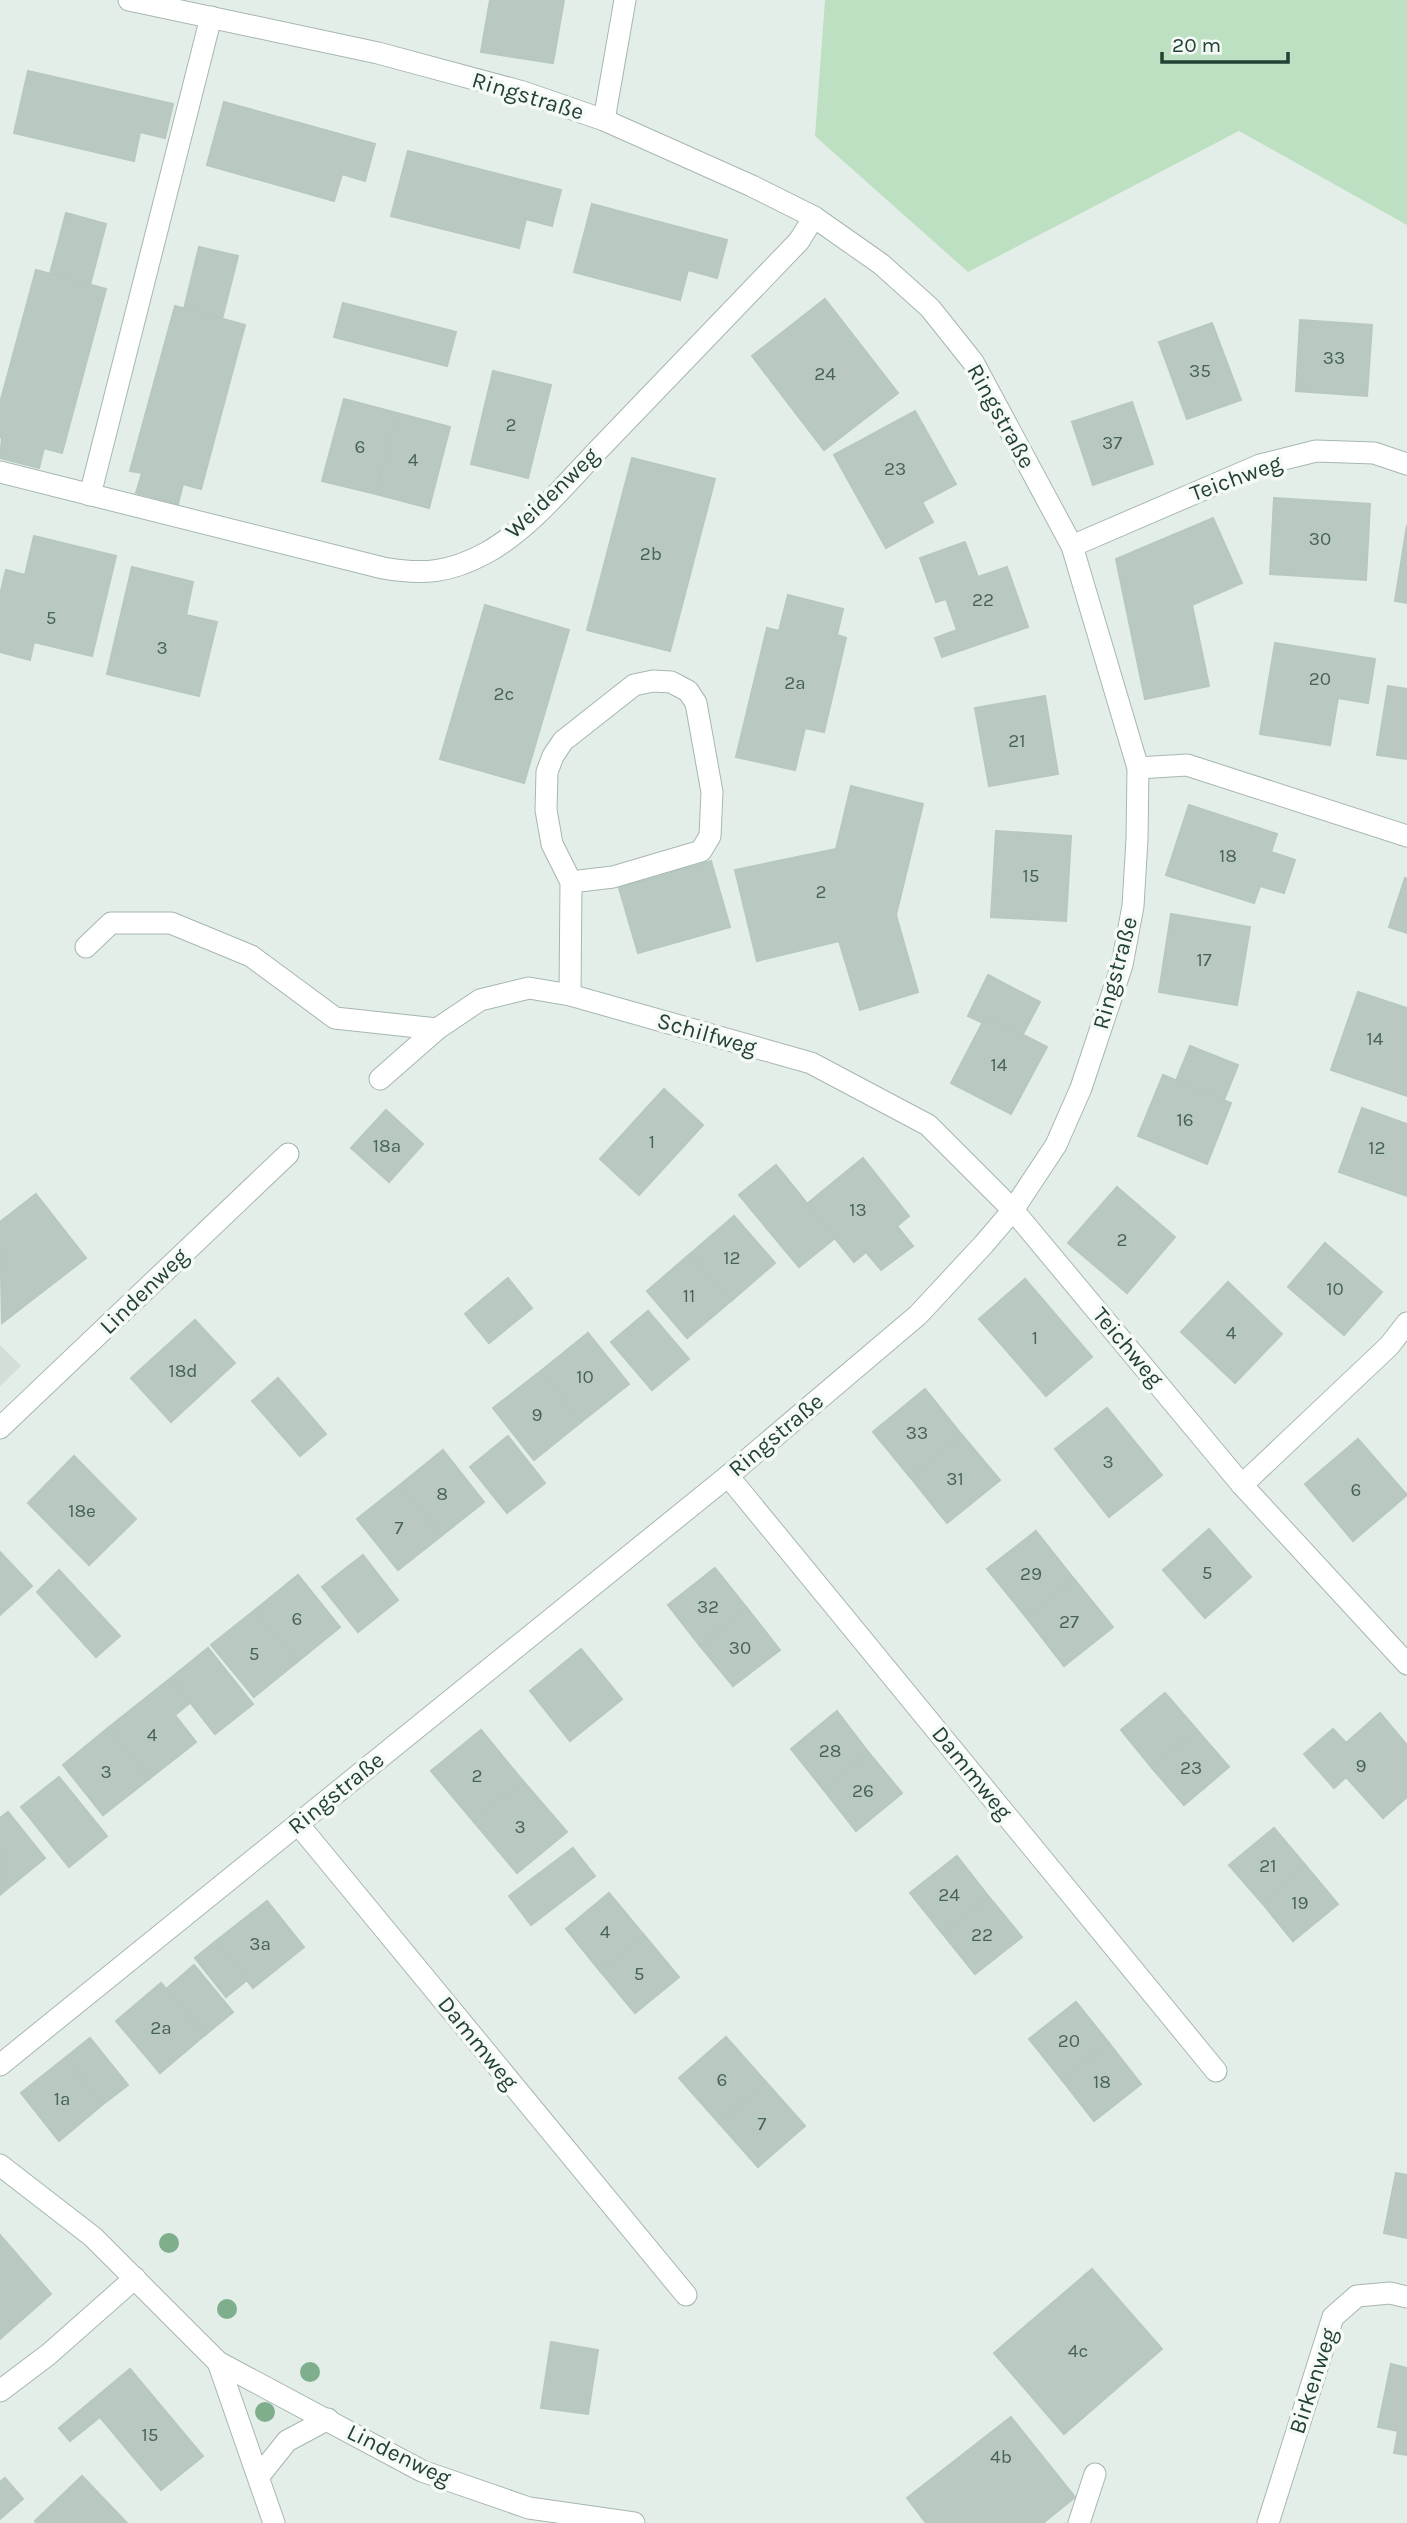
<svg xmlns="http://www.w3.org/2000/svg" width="1407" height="2523" viewBox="0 0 1407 2523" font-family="Karla,sans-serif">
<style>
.built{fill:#d2ded7}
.green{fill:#bde0c2}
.building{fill:#b9c9c1;stroke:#b6c8bf;stroke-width:2}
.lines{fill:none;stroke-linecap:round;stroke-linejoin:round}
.minor-casing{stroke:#a6b7af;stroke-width:23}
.minor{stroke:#fff;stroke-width:21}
.tree{fill:#7eae8c}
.labels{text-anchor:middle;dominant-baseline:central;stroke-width:7;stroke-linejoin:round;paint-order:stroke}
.number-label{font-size:19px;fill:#486358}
.street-label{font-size:23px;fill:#234135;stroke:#f5faf7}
</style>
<rect width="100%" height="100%" fill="#e4eee8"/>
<polygon class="built" points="0,1345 21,1366 0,1386"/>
<polygon class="green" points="825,0 1407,0 1407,225 1239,131 968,272 815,136"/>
<g class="building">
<polygon points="490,0 564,0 553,63 481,52"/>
<polygon points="28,71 173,104 165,138 140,132 134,161 14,133"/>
<polygon points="224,102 375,144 365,181 342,174 334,201 207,165"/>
<polygon points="408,151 561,190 552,226 526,219 519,248 391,216"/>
<polygon points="592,204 727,240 717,278 688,270 680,300 574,272"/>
<polygon points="66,213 106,224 90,285 50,274"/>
<polygon points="199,247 238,256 222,319 184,309"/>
<polygon points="36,270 106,289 62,453 44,448 39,468 0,458 2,438 0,437 0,403"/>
<polygon points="825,299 898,393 824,450 752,356"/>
<polygon points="343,303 456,332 447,366 334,337"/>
<polygon points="175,306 245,325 201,489 183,484 178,504 136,493 142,473 130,471"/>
<polygon points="1300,320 1372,325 1367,396 1296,391"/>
<polygon points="1212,323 1241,400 1187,419 1159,342"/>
<polygon points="493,371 551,385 528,478 471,464"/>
<polygon points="344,399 397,413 376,494 322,481"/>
<polygon points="1132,402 1153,464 1093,485 1072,422"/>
<polygon points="915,411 956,484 922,502 933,522 886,548 834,455"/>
<polygon points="397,413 450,427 429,508 376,494"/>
<polygon points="632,458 715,479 670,651 587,630"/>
<polygon points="1274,498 1370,504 1366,580 1270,574"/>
<polygon points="1213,518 1242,583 1192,605 1209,686 1145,699 1116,559"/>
<polygon points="1407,525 1407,603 1395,601"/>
<polygon points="34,536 116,556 92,656 34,642 30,660 0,652 0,595 6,570 25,575"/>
<polygon points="965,542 978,577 1007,567 1028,627 942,657 935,638 957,630 946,599 936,602 920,558"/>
<polygon points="132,567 193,582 186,615 217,622 199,696 107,674"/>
<polygon points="788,595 843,609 837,635 846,638 824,732 805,728 795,770 736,757 767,628 779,631"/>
<polygon points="485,605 569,630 524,783 440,759"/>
<polygon points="1275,643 1375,659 1368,703 1338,698 1330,745 1260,734"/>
<polygon points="1388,686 1407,689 1407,759 1377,755"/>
<polygon points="1045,696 1058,774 989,786 975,708"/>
<polygon points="851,786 923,804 896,915 918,992 860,1010 839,941 757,961 735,870 836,849"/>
<polygon points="1189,805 1277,834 1271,852 1295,860 1284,893 1260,886 1254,903 1166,875"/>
<polygon points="996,831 1071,836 1066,921 991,917"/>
<polygon points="711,861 730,927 638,953 619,888"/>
<polygon points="1405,878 1407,879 1407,933 1389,927"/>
<polygon points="1171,914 1250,927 1237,1005 1159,992"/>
<polygon points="988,975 1040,1002 1023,1034 986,1016 983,1023 968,1016"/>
<polygon points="1358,992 1407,1008 1407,1096 1331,1070"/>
<polygon points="986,1016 1047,1047 1011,1114 951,1083"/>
<polygon points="1190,1046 1238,1065 1224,1100 1176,1081"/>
<polygon points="1163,1075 1231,1103 1207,1164 1138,1136"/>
<polygon points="664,1089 703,1125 639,1195 600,1159"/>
<polygon points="1362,1108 1407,1124 1407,1196 1339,1172"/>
<polygon points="386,1110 423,1144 389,1182 351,1148"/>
<polygon points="863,1158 909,1216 897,1226 913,1246 881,1270 866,1252 854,1262 807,1204"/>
<polygon points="776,1165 835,1238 799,1267 739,1195"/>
<polygon points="1117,1187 1175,1237 1127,1293 1068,1243"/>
<polygon points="36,1194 86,1258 2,1323 0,1222"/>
<polygon points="734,1216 775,1263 731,1301 690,1254"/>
<polygon points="1325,1243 1382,1292 1344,1335 1288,1287"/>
<polygon points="690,1254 731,1301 687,1338 647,1291"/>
<polygon points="508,1278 532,1308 489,1343 465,1314"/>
<polygon points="1025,1279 1092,1357 1046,1396 979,1319"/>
<polygon points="1228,1282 1282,1334 1235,1383 1181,1332"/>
<polygon points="648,1311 689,1359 652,1390 611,1342"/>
<polygon points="195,1320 235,1363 171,1422 131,1378"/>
<polygon points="588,1333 629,1384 581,1422 541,1371"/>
<polygon points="541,1371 581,1422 534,1460 493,1408"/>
<polygon points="278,1378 326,1434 300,1456 252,1401"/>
<polygon points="925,1389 962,1435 910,1477 873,1432"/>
<polygon points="1107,1408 1162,1475 1109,1517 1055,1449"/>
<polygon points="962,1435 1000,1480 947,1523 910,1477"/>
<polygon points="508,1436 545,1483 507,1513 470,1467"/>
<polygon points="1358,1439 1407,1495 1353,1541 1305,1484"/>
<polygon points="443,1450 484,1502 441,1536 400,1485"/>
<polygon points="74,1456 136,1519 89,1565 28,1503"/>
<polygon points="400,1485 441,1536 398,1570 357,1519"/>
<polygon points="1209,1529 1251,1577 1205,1618 1163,1570"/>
<polygon points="1036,1531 1074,1579 1026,1617 987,1569"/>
<polygon points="0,1552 32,1586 0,1615"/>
<polygon points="363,1555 398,1600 358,1632 322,1587"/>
<polygon points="715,1568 747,1608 700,1646 668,1605"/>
<polygon points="59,1570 120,1636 96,1657 37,1592"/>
<polygon points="298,1575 340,1627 297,1662 255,1610"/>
<polygon points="1074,1579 1113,1627 1064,1666 1026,1617"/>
<polygon points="747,1608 780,1650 733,1686 700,1646"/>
<polygon points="255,1610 297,1662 254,1697 211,1645"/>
<polygon points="208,1648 253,1704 215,1734 171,1678"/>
<polygon points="581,1649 622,1699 570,1741 530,1691"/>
<polygon points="171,1678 191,1702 175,1715 196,1742 149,1779 108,1728"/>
<polygon points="1165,1693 1197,1730 1152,1768 1121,1730"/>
<polygon points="837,1711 869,1753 823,1789 791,1749"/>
<polygon points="1380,1713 1407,1745 1407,1797 1383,1818 1346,1777 1334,1788 1304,1754 1333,1729 1346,1743"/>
<polygon points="108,1728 149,1779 103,1815 63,1765"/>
<polygon points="481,1730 523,1781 474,1822 431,1771"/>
<polygon points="1197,1730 1229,1767 1184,1805 1152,1768"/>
<polygon points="869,1753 902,1793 856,1831 823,1789"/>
<polygon points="59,1777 107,1836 69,1867 21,1807"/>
<polygon points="523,1781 567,1832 517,1873 474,1822"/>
<polygon points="8,1812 45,1858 1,1894 0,1818"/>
<polygon points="1274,1828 1306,1866 1262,1903 1229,1865"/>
<polygon points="573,1848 595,1876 531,1925 509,1896"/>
<polygon points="957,1856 989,1897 942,1933 910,1893"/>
<polygon points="1306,1866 1338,1904 1293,1941 1262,1903"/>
<polygon points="609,1893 644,1935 600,1971 566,1929"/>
<polygon points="989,1897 1022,1937 975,1974 942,1933"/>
<polygon points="267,1901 304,1947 253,1988 216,1941"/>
<polygon points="644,1935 679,1977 635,2013 600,1971"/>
<polygon points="216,1941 247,1980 226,1997 195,1958"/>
<polygon points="194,1965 233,2012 205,2035 166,1989"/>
<polygon points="161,1983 205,2035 160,2073 116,2021"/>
<polygon points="1076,2002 1109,2043 1062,2080 1029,2039"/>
<polygon points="726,2037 766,2082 719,2123 679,2078"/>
<polygon points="90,2038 128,2085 103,2104 65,2058"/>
<polygon points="1109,2043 1141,2084 1094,2121 1062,2080"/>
<polygon points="65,2058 103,2104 59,2141 21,2093"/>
<polygon points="766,2082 805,2126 758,2167 719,2123"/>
<polygon points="1396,2173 1407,2175 1407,2238 1384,2233"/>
<polygon points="0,2235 51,2294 0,2339"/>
<polygon points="1092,2269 1162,2349 1064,2434 994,2353"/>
<polygon points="551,2342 598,2350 588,2414 541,2408"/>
<polygon points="1391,2364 1407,2368 1407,2455 1394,2453 1398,2431 1378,2427"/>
<polygon points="130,2369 203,2456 161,2490 100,2417 70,2441 59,2428"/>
<polygon points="1011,2417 1075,2497 1043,2523 926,2523 907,2498"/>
<polygon points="82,2476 127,2523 37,2523 35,2521"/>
<polygon points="5,2478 23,2499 0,2519 0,2482"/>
</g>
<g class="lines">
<defs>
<g id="minor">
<polyline points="604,120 625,0"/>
<path d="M 0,472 L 383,568 C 423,575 449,573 486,553 C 531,528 567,482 603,445 C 668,377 734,309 799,241 L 814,217"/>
<polyline points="90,495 211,17"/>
<polyline points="1072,546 1260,465 1316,451 1374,453 1407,464"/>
<polyline points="1138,768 1187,765 1407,836"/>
<polyline points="86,947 111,923 171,923 251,956 335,1018 437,1029"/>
<polyline points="570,995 571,882 552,844 546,810 547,772 553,756 563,741 634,685 653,681 671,682 688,691 696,703 712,792 710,836 701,851 613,877 571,882"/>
<polyline points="380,1079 437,1029 480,1000 529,988 570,995 811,1063 928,1125 1013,1210 1242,1485 1407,1664"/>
<polyline points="0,1428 288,1154"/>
<polyline points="728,1476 1216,2071"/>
<polyline points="1242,1485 1389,1346 1407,1323"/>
<polyline points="298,1824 686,2295"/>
<polyline points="0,2065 728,1476 918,1315 984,1244 1013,1210 1056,1145 1081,1088 1122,965 1133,906 1137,839 1138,768 1072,546 973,362 930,308 881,264 814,217 752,186 604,120 523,92 378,53 129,0"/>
<polyline points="0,2165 93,2237 218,2362 422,2471 529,2508 634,2523"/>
<polyline points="218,2362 274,2523"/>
<polyline points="0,2391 49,2354 135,2278"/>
<polyline points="259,2476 287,2441 328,2419"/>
<polyline points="1079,2523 1095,2474"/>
<polyline points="1268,2523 1333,2317 1357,2296 1390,2293 1407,2297"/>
</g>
</defs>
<use href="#minor" class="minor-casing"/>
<use href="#minor" class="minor"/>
</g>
<g class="tree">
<circle cx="169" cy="2243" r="10"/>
<circle cx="227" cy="2309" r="10"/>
<circle cx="310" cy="2372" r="10"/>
<circle cx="265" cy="2412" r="10"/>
</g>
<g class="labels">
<g class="number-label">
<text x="1334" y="358">33</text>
<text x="1200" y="371">35</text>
<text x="825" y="374">24</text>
<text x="511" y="425">2</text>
<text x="1112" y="443">37</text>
<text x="360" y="447">6</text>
<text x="413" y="460">4</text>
<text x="895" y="469">23</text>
<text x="1320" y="539">30</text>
<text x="651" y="554">2b</text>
<text x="983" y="600">22</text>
<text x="51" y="618">5</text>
<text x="162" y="648">3</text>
<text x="1320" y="679">20</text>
<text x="795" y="683">2a</text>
<text x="504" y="694">2c</text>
<text x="1017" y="741">21</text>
<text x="1228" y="856">18</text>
<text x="1031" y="876">15</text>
<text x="821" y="892">2</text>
<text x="1204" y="960">17</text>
<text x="1375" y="1039">14</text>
<text x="999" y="1065">14</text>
<text x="1185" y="1120">16</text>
<text x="652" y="1142">1</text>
<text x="387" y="1146">18a</text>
<text x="1377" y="1148">12</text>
<text x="858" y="1210">13</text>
<text x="1122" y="1240">2</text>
<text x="732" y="1258">12</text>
<text x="1335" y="1289">10</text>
<text x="689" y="1296">11</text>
<text x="1231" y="1333">4</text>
<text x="1035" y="1338">1</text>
<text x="183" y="1371">18d</text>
<text x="585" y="1377">10</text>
<text x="537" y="1415">9</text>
<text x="917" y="1433">33</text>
<text x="1108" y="1462">3</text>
<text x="955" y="1479">31</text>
<text x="1356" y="1490">6</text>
<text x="442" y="1494">8</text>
<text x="82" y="1511">18e</text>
<text x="399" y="1528">7</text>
<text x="1207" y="1573">5</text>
<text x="1031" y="1574">29</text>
<text x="708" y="1607">32</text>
<text x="297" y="1619">6</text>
<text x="1069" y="1622">27</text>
<text x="740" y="1648">30</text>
<text x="254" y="1654">5</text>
<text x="152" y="1735">4</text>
<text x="830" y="1751">28</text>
<text x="1361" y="1766">9</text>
<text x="1191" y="1768">23</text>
<text x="106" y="1772">3</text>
<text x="477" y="1776">2</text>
<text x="863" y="1791">26</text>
<text x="520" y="1827">3</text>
<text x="1268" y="1866">21</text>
<text x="949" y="1895">24</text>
<text x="1300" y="1903">19</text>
<text x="605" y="1932">4</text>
<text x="982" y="1935">22</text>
<text x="260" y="1944">3a</text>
<text x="639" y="1974">5</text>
<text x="161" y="2028">2a</text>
<text x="1069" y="2041">20</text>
<text x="722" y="2080">6</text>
<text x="1102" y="2082">18</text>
<text x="62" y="2099">1a</text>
<text x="762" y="2124">7</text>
<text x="1078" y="2351">4c</text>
<text x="150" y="2435">15</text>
<text x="1001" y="2457">4b</text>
</g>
<g class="street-label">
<text transform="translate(528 96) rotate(17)">Ringstraße</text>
<text transform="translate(1001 416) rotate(61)">Ringstraße</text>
<text transform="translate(1236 478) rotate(-20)">Teichweg</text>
<text transform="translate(552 493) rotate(-44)">Weidenweg</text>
<text transform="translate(1115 973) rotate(-75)">Ringstraße</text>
<text transform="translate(707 1034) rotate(16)">Schilfweg</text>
<text transform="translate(144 1291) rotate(-44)">Lindenweg</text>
<text transform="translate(1128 1347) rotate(50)">Teichweg</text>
<text transform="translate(776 1435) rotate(-40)">Ringstraße</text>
<text transform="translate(972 1773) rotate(51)">Dammweg</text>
<text transform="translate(336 1793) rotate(-39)">Ringstraße</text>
<text transform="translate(478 2043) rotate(51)">Dammweg</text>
<text transform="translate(1313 2381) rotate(-72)">Birkenweg</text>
<text transform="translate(399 2455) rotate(26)">Lindenweg</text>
</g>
</g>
<path d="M1162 52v10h126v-10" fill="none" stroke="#234135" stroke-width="3.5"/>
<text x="1172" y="52" font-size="21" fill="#234135" stroke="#f5faf7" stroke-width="5" paint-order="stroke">20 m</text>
</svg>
